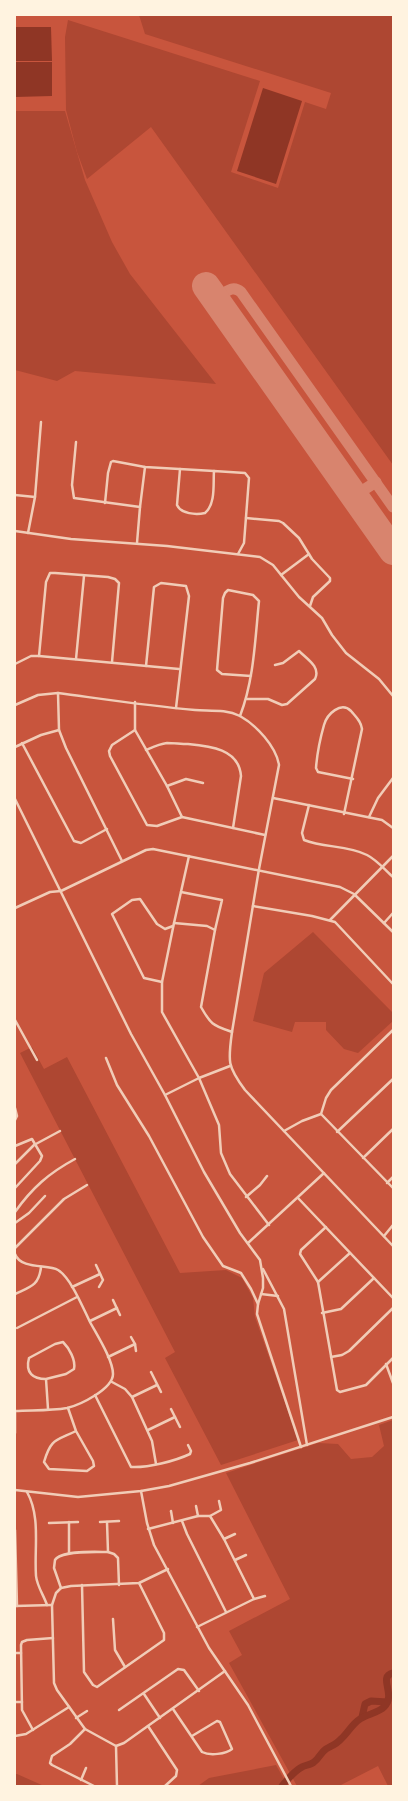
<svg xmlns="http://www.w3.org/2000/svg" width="408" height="1801" viewBox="0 0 408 1801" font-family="Mulish,sans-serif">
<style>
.green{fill:#ae4732}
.water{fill:#8f3625}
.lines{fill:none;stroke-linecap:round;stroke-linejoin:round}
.river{stroke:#8f3625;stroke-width:7}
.taxiway{stroke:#d8846e;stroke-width:11}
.runway{stroke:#d8846e;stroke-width:28}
.minor{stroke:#f1ccb7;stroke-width:2.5}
</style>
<rect width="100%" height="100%" fill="#c8553d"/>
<g class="green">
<polygon points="139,15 393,15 393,465 151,127 87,179 77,152 66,110 65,37 68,20 260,81 231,172 278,188 305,102 326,109 331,93 145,34"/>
<polygon points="15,111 65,111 85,180 112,242 130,274 216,384 75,371 57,381 15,370"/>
<polygon points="313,932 393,1013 393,1021 358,1053 344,1049 326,1030 326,1022 295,1022 292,1032 253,1021 264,973"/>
<polygon points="32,1047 44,1069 67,1057 180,1273 226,1270 242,1278 253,1298 255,1317 298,1440 221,1465 165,1358 175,1352 20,1053"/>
<polygon points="393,1420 393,1786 388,1786 378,1766 339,1786 297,1786 229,1663 242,1655 229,1631 290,1599 226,1473 318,1443 338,1444 351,1459 372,1457 384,1446 379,1425"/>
<polygon points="276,1765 288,1786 198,1786 209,1778"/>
<polygon points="15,1774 17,1774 44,1786 15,1786"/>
</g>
<g class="water">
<polygon points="15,27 51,27 52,61 15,61"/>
<polygon points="15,62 52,62 52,96 15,97"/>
<polygon points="263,88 302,101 276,184 237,171"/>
</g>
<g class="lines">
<g class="river">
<polyline points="362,1717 365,1704 371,1701 387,1702"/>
<path d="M 282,1786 C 288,1779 294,1771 302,1767 C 305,1765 311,1765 314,1762 C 319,1759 320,1753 326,1749 C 331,1746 337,1744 341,1739 C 348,1733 352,1724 360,1719 C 367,1714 378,1713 384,1707 C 397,1694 377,1677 393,1673"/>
</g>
<g class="taxiway">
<path d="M 219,303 L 219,297 C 227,291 233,285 241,292 L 393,507"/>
<polyline points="354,496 376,482"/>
</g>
<polyline class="runway" points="206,286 393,551"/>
<g class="minor">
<polyline points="76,442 72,485 74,498 140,507 137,543"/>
<path d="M 180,469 L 177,505 C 181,514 196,515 205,513 C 216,504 213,483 214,471 L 245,473 L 249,478 L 244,543 L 238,554"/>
<polyline points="15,495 35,497"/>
<polyline points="105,503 108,473 111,462 113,461 145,467 214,471"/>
<polyline points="140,507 145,467"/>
<polyline points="246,518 279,521 283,523 299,538 312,559 330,578 330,581 313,597 310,606"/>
<polyline points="15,531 71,539 167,546 260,557 273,565 299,597 322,618 332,635 346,653 379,679 393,696"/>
<polyline points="28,533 35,497 41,422"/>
<polyline points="281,575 309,554"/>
<polyline points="39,656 46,582 50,573 55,573 108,577 115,579 119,583 112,662"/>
<polyline points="76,659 84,576"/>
<polyline points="15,664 31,656 39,656 179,669"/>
<polyline points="146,666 154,587 161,583 186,586 189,596 176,708"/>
<polyline points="58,693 59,730 66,748 122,861"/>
<path d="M 247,699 L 268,699 L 282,705 L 287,704 L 315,679 C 321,667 307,659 299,651 L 283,663 L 275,665"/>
<polyline points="135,702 135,730 167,786 182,817 265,835"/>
<path d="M 15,705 L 38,695 L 58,693 C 103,699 149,706 195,710 C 210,711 226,709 240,716 C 256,725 276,746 279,765 L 259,869 L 232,1032 C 228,1061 227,1066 245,1090 L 393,1246"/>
<path d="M 240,716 C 254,680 255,640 259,601 L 253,595 L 228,590 L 225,593 L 223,598 L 217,670 L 222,674 L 251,676"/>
<polyline points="135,730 112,745 109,751 110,756 147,825 157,826 182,817"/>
<polyline points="22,743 74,841 81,843 107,829"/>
<polyline points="15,747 41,735 59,730"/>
<path d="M 146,750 C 153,747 159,744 167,743 C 174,743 181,744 188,744 C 210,746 239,749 241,776 L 233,828"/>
<polyline points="167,786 186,779 203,783"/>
<polyline points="273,798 382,820 393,828"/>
<polyline points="15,799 131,1034 165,1095 204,1172 240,1233 260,1260 263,1278 263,1288 258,1304 257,1314 301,1447"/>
<path d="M 309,805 L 302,833 L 304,840 C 324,848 348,845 367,855 C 377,860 385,870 393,877"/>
<path d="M 344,814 L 362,729 C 361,721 356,717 351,711 C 341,701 327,714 324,725 C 320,739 317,755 316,768 L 318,772 L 353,779"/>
<polyline points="369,817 378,798 393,778"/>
<polyline points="189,856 174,923 162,982 162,1012 199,1078 219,1125 221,1153 230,1174 269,1225"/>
<polyline points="181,892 222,900 215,930"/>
<polyline points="253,906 312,916 335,922 393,984"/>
<polyline points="15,908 50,892 61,891 146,850 153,849 340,887 354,894 393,932"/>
<polyline points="330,920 393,856"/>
<path d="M 174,923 L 207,926 L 215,930 L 201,1007 C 211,1025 213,1025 232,1032"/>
<polyline points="384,923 393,913"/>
<polyline points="162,982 144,978 112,914 132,900 140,899 157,924 165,929 173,926"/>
<polyline points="15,1020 37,1060"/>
<polyline points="106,1058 117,1085 149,1136 203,1237 223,1266 241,1273 251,1289 258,1304"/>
<polyline points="165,1095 199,1078 230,1066"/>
<polyline points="15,1108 17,1116 15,1120"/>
<polyline points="321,1114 393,1188"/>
<polyline points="284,1131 302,1121 321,1114 326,1098 331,1090 393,1030"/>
<polyline points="337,1132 393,1079"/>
<polyline points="15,1146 32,1139 42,1156 40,1161 15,1188"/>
<polyline points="363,1158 393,1129"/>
<polyline points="15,1164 34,1145 60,1131"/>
<polyline points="387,1183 393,1177"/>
<polyline points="246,1197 260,1185 267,1176"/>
<polyline points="298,1198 393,1298"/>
<path d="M 15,1212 C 32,1188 49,1173 75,1159"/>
<polyline points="15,1223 29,1213 45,1196"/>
<polyline points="326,1227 301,1250 300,1254 318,1282 337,1390 340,1392 366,1385 393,1358"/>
<polyline points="384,1236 393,1225"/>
<polyline points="248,1243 324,1173"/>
<polyline points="15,1248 64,1199 87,1185"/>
<path d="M 15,1254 C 21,1270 48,1264 58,1270 C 71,1278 83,1308 90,1322 C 97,1335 113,1360 113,1374 C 113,1389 80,1405 67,1408 C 50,1411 32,1410 15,1411"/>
<polyline points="96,1265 103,1280 99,1287"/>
<polyline points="263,1269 284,1309 307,1445"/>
<polyline points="318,1282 350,1253"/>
<polyline points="72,1287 100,1274"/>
<path d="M 15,1294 C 30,1287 39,1286 41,1267"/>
<polyline points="261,1294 278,1296"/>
<polyline points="113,1300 120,1315"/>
<polyline points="322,1313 341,1309 374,1278"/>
<polyline points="90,1321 117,1308"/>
<polyline points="17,1328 77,1297"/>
<polyline points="131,1337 135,1344"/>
<polyline points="108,1357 135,1344 136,1351"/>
<polyline points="331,1357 342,1355 349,1351 393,1308"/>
<polyline points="386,1364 393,1383"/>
<polyline points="151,1372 161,1392"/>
<path d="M 46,1379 C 33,1379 25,1373 29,1358 L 55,1344 L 63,1342 C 69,1348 76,1360 74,1369 L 66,1374 L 46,1379 L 48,1409"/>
<polyline points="112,1382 125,1389 132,1397 152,1441 156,1464"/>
<path d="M 95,1395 L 131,1467 C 148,1468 175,1461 190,1454 L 191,1451 L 188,1445"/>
<polyline points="132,1397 157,1385"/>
<path d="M 68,1408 L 76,1431 L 93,1461 L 94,1466 L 87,1471 L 49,1469 L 44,1462 C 51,1438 56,1441 76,1431"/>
<polyline points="171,1409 180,1427"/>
<polyline points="148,1430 175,1417"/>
<polyline points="15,1433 15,1411"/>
<polyline points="15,1490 78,1497 141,1491 169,1486 250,1463 393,1417"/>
<polyline points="141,1491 147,1523 154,1545 209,1648 248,1705 291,1786"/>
<path d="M 27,1492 C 41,1517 34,1548 36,1576 C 37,1586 44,1596 47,1605"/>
<polyline points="196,1506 198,1516"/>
<polyline points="171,1511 173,1523"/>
<polyline points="210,1516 224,1539 254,1599"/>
<polyline points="182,1521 187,1534 226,1612"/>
<polyline points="69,1522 69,1553"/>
<polyline points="100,1522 119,1521"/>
<polyline points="107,1522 108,1552"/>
<polyline points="49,1523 78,1522"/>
<polyline points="148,1529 198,1516 210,1516 221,1510 219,1501"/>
<polyline points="15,1530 17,1606"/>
<polyline points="224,1539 235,1534"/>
<polyline points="235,1560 246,1555"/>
<polyline points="168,1569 139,1583 71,1586 61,1588 56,1593 52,1605 54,1683 57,1690 85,1729 116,1746 124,1743 225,1671"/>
<polyline points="82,1585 84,1672 93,1685 97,1687 164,1640 164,1633 139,1583"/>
<path d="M 61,1588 L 54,1568 L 55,1560 C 61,1550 96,1552 108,1552 L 114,1554 L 118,1558 L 119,1585"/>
<polyline points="15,1606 52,1605"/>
<polyline points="113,1619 115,1650 125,1667"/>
<polyline points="197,1627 254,1599 265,1596"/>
<polyline points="15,1653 21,1653"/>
<polyline points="144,1694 160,1718"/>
<polyline points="15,1702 22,1702"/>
<path d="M 173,1709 L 202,1752 C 210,1756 226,1754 232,1749 L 220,1722 L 217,1721 L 192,1736"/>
<polyline points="119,1710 178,1669 184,1670 199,1691"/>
<polyline points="76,1718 87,1711"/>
<polyline points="148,1726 177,1770 176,1776 165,1786"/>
<polyline points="85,1729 70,1744 52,1756 50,1763 52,1765 94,1786"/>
<polyline points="33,1730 22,1710 21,1645 22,1642 27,1640 53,1638"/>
<polyline points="15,1736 26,1734 69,1707"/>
<polyline points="116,1746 117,1786"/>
<polyline points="81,1780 86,1768"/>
</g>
</g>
<rect width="408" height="1801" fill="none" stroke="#fff3e0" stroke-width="32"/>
</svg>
